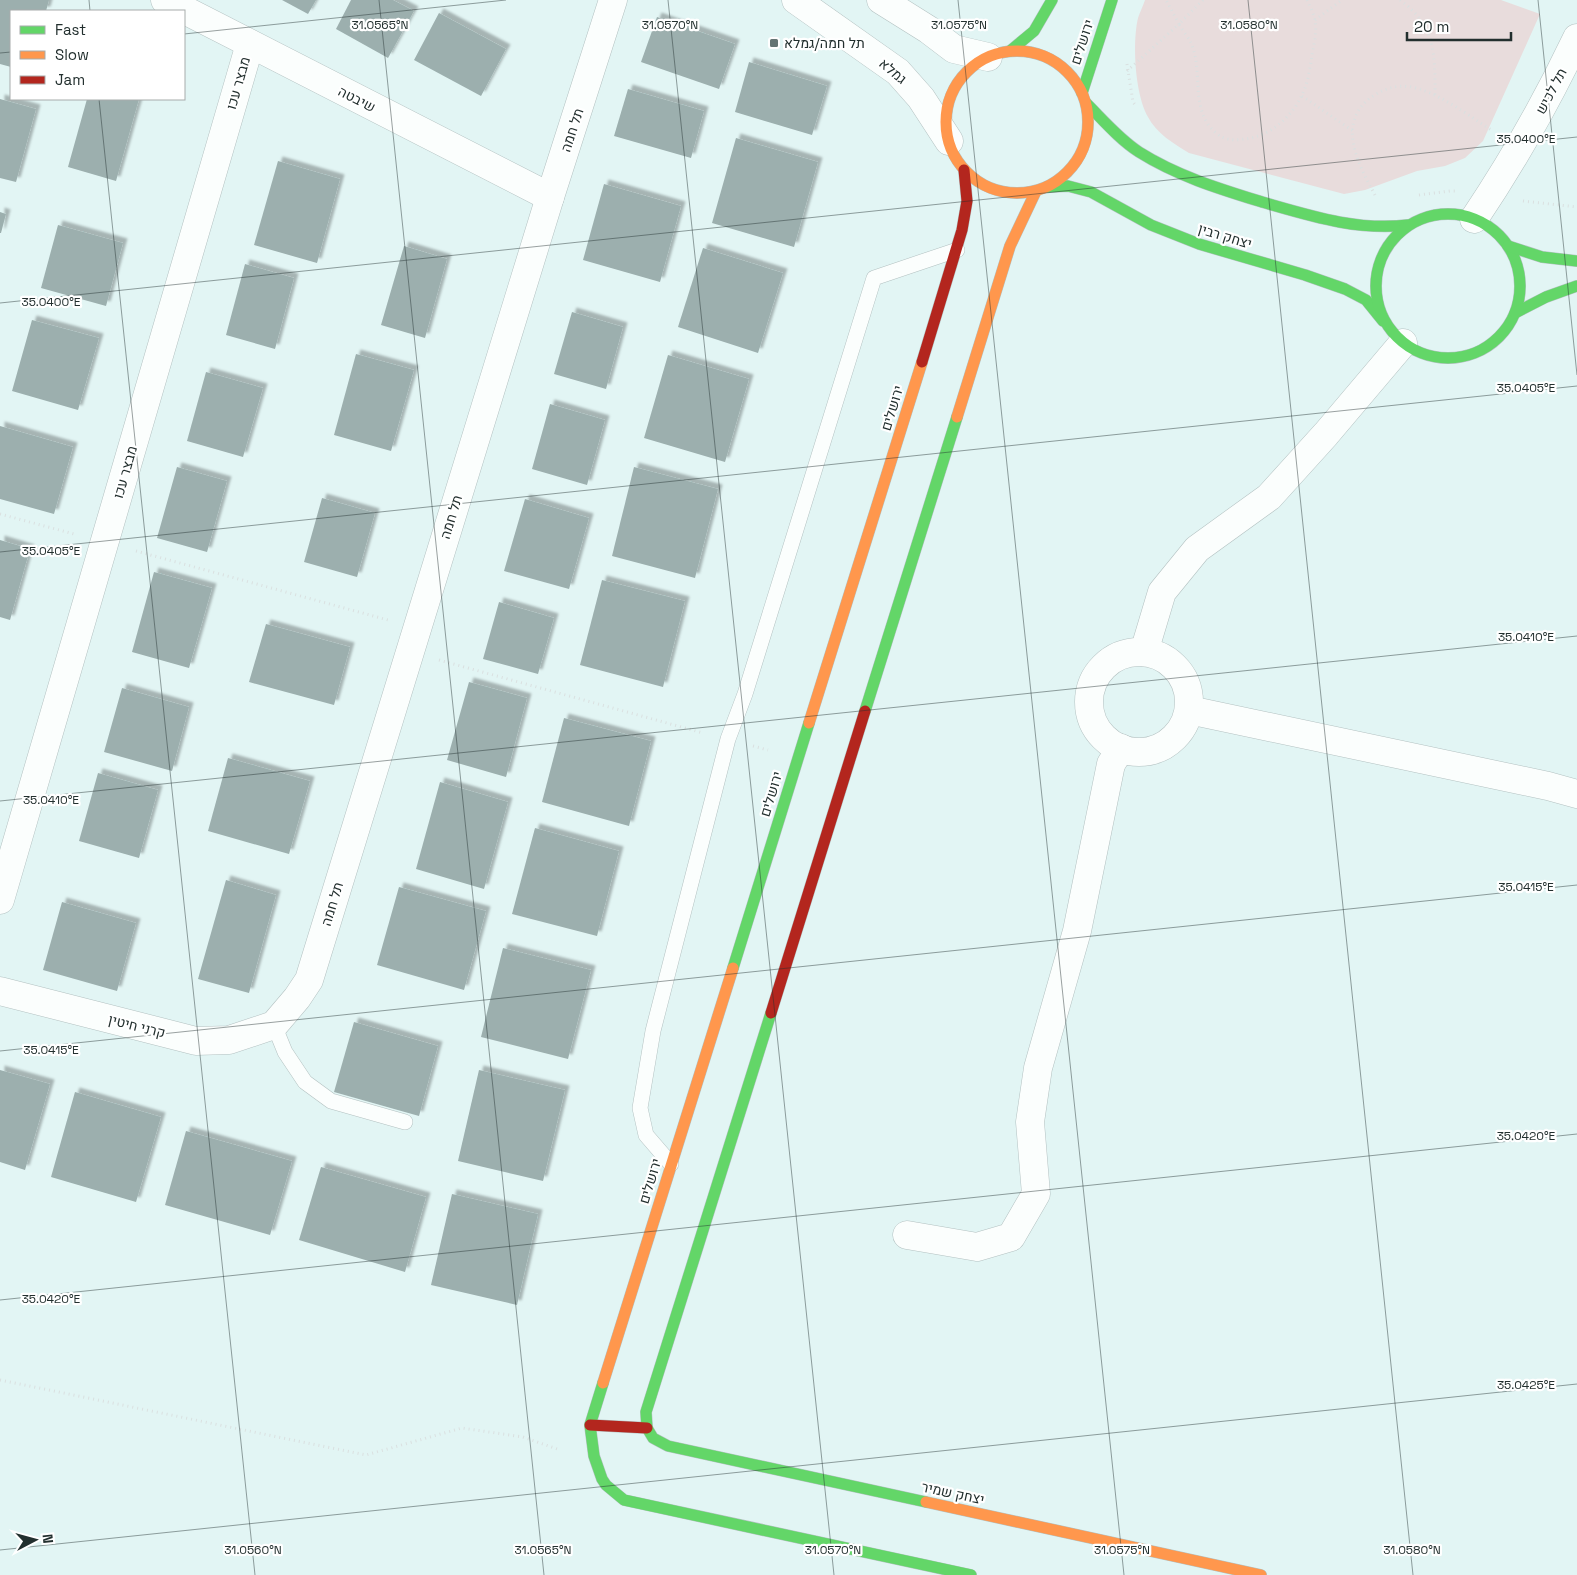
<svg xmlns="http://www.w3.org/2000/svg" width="1577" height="1575" viewBox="0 0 1577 1575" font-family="'Space Grotesk',Heebo,sans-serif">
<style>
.green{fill:#e8dcdc}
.building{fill:#9cafae;filter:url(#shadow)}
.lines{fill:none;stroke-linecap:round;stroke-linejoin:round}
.lane-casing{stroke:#b3c1c1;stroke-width:16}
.street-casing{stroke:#b3c1c1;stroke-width:29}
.fast-casing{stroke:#b3c1c1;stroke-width:12}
.slow-casing{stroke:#b3c1c1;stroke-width:12}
.jam-casing{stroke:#b3c1c1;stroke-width:12}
.path{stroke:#dae0e0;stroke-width:3;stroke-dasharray:1 4;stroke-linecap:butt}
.lane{stroke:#fbfefd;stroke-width:15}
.street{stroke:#fbfefd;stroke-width:28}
.fast{stroke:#63d668;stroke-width:11}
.slow{stroke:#ff974d;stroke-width:11}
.jam{stroke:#b3261e;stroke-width:11}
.ticks{fill:none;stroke:#222f2e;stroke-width:1;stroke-opacity:0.45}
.poi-dot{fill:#657473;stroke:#fff;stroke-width:2}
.labels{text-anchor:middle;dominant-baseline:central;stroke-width:4.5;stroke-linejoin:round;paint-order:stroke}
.street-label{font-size:14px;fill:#222f2e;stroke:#fff}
.poi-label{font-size:14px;fill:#222f2e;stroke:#fff;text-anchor:start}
.ticks-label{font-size:12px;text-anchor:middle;fill:#222f2e;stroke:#fff;stroke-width:4.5;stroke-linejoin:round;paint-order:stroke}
</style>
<defs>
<filter id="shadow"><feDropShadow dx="4.5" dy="-4.5" stdDeviation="1" flood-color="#0004"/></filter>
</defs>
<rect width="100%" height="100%" fill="#e2f5f4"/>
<path class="green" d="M 1145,0 L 1501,0 L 1540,14 L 1483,141 L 1465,158 L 1445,166 L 1417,171 L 1365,190 L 1344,194 L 1189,153 C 1174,144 1156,133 1148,117 C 1135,94 1132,44 1138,18 C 1140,12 1143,6 1145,0 Z"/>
<g class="building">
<polygon points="0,0 49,0 46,11 11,11 11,67 0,64"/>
<polygon points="282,0 316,0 308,14"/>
<polygon points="351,0 393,0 414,11 388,58 336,29"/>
<polygon points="439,13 506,49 481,96 414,60"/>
<polygon points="657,17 735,44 719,89 641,62"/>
<polygon points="749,62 827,86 812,135 735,112"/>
<polygon points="628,89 704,111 691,158 614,136"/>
<polygon points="0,99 36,109 16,182 0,178"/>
<polygon points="87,99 139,99 116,181 68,167"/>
<polygon points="736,138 818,162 794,247 712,223"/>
<polygon points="278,161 340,179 317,263 254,245"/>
<polygon points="604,184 681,206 660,282 583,260"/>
<polygon points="0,212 6,214 1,233 0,233"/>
<polygon points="58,225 123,243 106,306 41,288"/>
<polygon points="404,246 447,259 425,338 381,325"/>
<polygon points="703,248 783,273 758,353 678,327"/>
<polygon points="245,264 294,278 275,349 226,335"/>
<polygon points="572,312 623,327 606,389 554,374"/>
<polygon points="32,320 99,338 78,410 12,391"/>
<polygon points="356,354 414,370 391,451 334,435"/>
<polygon points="668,355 749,379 725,462 644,438"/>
<polygon points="206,372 263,388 243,457 187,441"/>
<polygon points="550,404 605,420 587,485 532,469"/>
<polygon points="0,426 73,447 54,514 0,499"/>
<polygon points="177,467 227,481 207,552 157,538"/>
<polygon points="634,467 718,489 695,578 612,556"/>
<polygon points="322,498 375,513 357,577 304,562"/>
<polygon points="525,499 589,518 569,589 504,571"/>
<polygon points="0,540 30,549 10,620 0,617"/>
<polygon points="154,572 212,588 189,668 132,652"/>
<polygon points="602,580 685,601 663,687 580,665"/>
<polygon points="499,602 554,618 538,674 483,659"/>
<polygon points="266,624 350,647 334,705 249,682"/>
<polygon points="469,682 527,698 506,777 447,760"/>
<polygon points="122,688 189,707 172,771 104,752"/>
<polygon points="564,718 651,741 629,826 542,802"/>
<polygon points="228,758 310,781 289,854 208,831"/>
<polygon points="98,773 158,790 139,858 79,841"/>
<polygon points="440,782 508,802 484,889 416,869"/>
<polygon points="535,828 619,851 597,936 512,914"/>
<polygon points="226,880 276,895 249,993 198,979"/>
<polygon points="399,887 486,911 464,990 377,965"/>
<polygon points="62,902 136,923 117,991 43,970"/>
<polygon points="503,948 591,970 568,1059 481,1037"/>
<polygon points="354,1022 438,1046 419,1116 334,1092"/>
<polygon points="0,1070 50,1084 25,1170 0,1162"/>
<polygon points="479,1070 565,1090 543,1181 458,1161"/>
<polygon points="75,1092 161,1117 136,1202 51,1177"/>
<polygon points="186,1131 292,1161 270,1235 165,1205"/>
<polygon points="321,1167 426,1197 405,1272 299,1240"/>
<polygon points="452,1194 538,1214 517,1305 431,1285"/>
</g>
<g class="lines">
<defs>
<g id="lane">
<polyline points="274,1025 285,1052 305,1082 331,1101 405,1122"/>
<polyline points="671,1164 646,1135 640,1108 653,1031 728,739 745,694 874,278 957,250"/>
</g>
<g id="street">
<polyline points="165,0 550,197"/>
<polyline points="796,0 898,72 921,98 949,141"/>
<polyline points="881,0 929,30 954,49 988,57"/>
<path d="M 1474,219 C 1513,161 1547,101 1577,38"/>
<polyline points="1144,652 1162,592 1197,549 1269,497 1326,434 1403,343"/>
<circle cx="1139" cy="702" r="50"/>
<polyline points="1189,710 1548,786 1577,794"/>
<polyline points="0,900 250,44"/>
<polyline points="0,991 196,1041 229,1040 274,1025 297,998 309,980 550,197 613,0"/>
<polyline points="907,1235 977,1247 1011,1237 1036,1194 1030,1122 1038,1068 1077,931 1111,764 1121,748"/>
</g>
<g id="fast">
<polyline points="1010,51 1034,31 1052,0"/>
<polyline points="1082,93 1112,0"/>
<path d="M 1086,103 C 1103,120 1119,139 1139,152 C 1177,176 1220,189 1262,202 C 1311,216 1357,231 1408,225"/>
<polyline points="1047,187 1068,186 1091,192 1151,225 1199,244 1305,275 1345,289 1366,300 1383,321"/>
<circle cx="1448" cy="286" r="72"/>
<polyline points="1508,246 1542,257 1577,261"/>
<polyline points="1515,313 1546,297 1577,286"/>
<polyline points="865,711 957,417"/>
<polyline points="733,968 809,723"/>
<polyline points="603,1383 590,1425 594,1456 602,1479 606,1485 624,1500 971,1575"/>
<polyline points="647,1428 646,1412 771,1013"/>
<polyline points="647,1428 653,1438 668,1446 926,1502"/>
</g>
<g id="slow">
<circle cx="1017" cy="122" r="71"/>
<polyline points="957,417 1010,246 1036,191"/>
<polyline points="809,723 922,362"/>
<polyline points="603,1383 733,968"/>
<polyline points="926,1502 1261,1575"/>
</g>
<g id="jam">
<polyline points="922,362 962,230 967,201 964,170"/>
<polyline points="771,1013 865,711"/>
<polyline points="590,1425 647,1428"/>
</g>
</defs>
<use href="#lane" class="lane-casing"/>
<use href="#street" class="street-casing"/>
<use href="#fast" class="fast-casing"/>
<use href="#slow" class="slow-casing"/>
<use href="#jam" class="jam-casing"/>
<g class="path">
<path d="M 1203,0 L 1179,24 C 1182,30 1188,37 1191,43 C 1204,72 1189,110 1216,133 C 1224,140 1234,141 1244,139 C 1269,137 1291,118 1302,95 C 1308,83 1310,68 1312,55 C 1314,44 1317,32 1315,21 C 1314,14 1310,6 1307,0"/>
<path d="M 1400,0 C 1436,26 1435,55 1435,95"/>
<polyline points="1315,20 1342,0"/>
<polyline points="1127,64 1133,102 1136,106"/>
<polyline points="1127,71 1179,24 1166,0"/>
<polyline points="1302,96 1353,131"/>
<path d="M 1375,195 C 1358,164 1335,122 1373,96 C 1387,87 1400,84 1416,88 C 1444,96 1469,116 1493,131"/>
<polyline points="1419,195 1450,191 1455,191"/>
<polyline points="1523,201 1577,207"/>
<polyline points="0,514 74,534"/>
<polyline points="136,551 388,620"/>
<polyline points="439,660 703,733"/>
<polyline points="753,746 768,750"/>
<polyline points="0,1380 366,1455 462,1428 523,1437 560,1450"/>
</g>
<use href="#lane" class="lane"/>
<use href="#street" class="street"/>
<use href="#fast" class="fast"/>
<use href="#slow" class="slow"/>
<use href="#jam" class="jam"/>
</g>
<path class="ticks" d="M 89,0 L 90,11M 379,0 L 544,1575M 668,0 L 834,1575M 958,0 L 1124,1575M 1248,0 L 1413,1575M 1538,0 L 1577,375M 184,34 L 506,0M 0,53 L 11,52M 99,99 L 255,1575M 0,303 L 1577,137M 0,552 L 1577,386M 0,801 L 1577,636M 0,1051 L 1577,885M 0,1300 L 1577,1134M 0,1550 L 1577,1384"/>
<rect class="poi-dot" x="769" y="38" width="10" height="10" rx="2.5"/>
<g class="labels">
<g class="street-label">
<text transform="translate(1082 42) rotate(-72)">ירושלים</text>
<text transform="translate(893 71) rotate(40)">גמלא</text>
<text transform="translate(238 83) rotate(-74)">מבצר עכו</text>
<text transform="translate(1551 91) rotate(-62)">תל לכיש</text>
<text transform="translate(357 99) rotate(27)">שיבטה</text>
<text transform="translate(572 130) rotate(-72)">תל חמה</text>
<text transform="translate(1225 236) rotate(17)">יצחק רבין</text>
<text transform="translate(892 408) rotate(-73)">ירושלים</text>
<text transform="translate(125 472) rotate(-74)">מבצר עכו</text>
<text transform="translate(451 517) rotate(-73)">תל חמה</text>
<text transform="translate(771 794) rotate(-73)">ירושלים</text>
<text transform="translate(332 904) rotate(-73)">תל חמה</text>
<text transform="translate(137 1026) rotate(14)">קרני חיטין</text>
<text transform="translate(650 1181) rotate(-73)">ירושלים</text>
<text transform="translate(953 1493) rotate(12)">יצחק שמיר</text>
</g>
<g class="poi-label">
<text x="784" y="43">תל חמה/גמלא</text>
</g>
</g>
<g class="ticks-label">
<text x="380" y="29">31.0565°N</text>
<text x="670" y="29">31.0570°N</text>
<text x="959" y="29">31.0575°N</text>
<text x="1249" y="29">31.0580°N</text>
<text x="1526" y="143">35.0400°E</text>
<text x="51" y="306">35.0400°E</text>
<text x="1526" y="392">35.0405°E</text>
<text x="51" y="555">35.0405°E</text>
<text x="1526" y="641">35.0410°E</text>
<text x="51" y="804">35.0410°E</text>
<text x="1526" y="891">35.0415°E</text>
<text x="51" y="1054">35.0415°E</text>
<text x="1526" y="1140">35.0420°E</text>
<text x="51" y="1303">35.0420°E</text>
<text x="1526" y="1389">35.0425°E</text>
<text x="253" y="1554">31.0560°N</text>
<text x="543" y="1554">31.0565°N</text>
<text x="833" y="1554">31.0570°N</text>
<text x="1122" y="1554">31.0575°N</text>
<text x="1412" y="1554">31.0580°N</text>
</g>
<rect x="10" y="10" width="175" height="90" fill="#ffffff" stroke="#a7acab"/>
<rect x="20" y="26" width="25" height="8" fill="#63d668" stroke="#a7acab"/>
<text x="55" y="35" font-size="15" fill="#222f2e">Fast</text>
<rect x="20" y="51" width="25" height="8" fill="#ff974d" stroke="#a7acab"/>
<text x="55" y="60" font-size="15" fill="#222f2e">Slow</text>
<rect x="20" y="76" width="25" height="8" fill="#b3261e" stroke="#a7acab"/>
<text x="55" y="85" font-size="15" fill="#222f2e">Jam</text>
<g transform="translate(35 1540) rotate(84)" stroke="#ffffff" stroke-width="4" paint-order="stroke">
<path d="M0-4L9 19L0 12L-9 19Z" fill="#222f2e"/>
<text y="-8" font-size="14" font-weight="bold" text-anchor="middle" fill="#222f2e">N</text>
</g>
<path d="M1407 32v8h104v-8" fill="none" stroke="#222f2e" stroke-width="2.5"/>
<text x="1414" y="32" font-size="15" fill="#222f2e" stroke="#ffffff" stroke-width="4" paint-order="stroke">20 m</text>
</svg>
